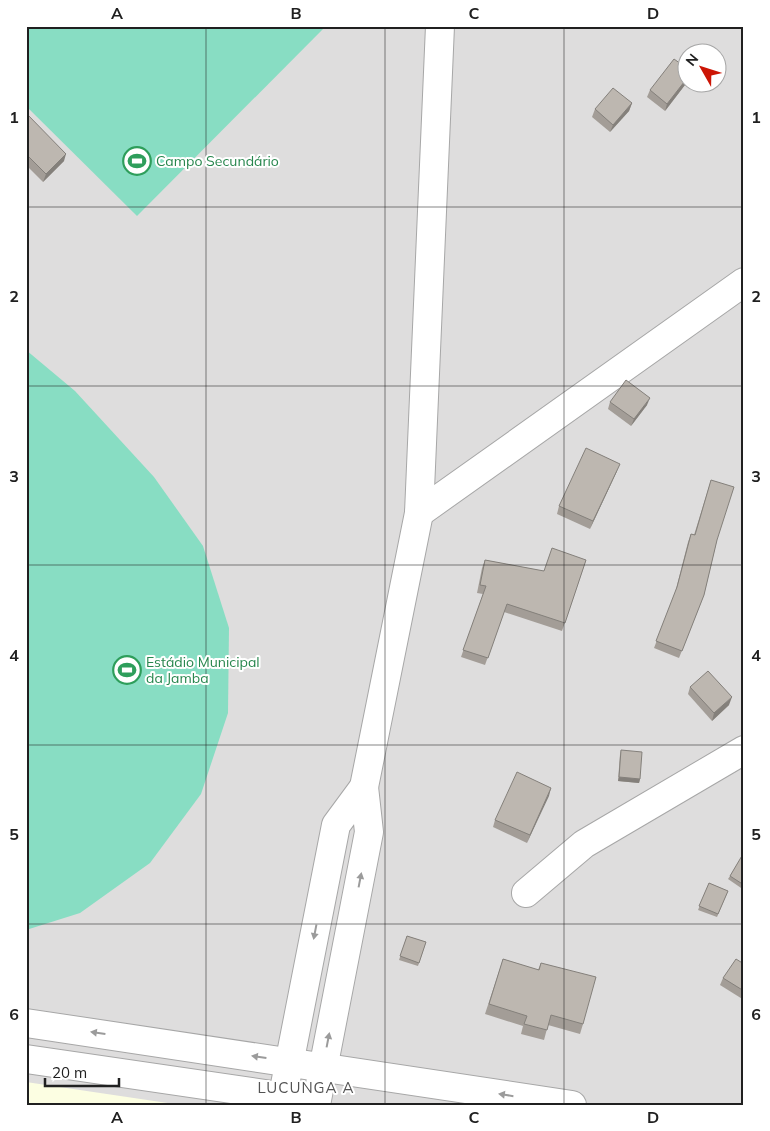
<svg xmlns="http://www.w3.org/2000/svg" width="770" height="1131" viewBox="0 0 770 1131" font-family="Mulish,sans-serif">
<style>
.residential{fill:#dedddd;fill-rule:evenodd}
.education{fill:#fcfee2}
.pitch{fill:#88ddc3}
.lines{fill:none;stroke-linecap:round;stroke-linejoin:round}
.minor-casing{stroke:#a7a7a7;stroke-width:30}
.minor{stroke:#fff;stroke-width:28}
.wall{fill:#a39d97}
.shaded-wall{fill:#84807b}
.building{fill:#bdb7b0;stroke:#84807b}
.oneway{fill:#9b9b9b}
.grid{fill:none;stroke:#202020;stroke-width:1;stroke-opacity:0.55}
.labels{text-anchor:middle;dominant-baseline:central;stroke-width:4;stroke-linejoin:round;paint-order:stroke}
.leisure-label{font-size:14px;fill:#27864d;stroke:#fff;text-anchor:start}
.neighbourhood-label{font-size:15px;letter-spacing:1px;fill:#535353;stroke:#fff}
.neatline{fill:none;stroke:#202020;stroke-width:2}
.grid-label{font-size:16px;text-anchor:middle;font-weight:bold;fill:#202020}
</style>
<rect width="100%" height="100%" fill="#f1eee7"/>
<path class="residential" d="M 26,26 L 744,26 L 744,1105 L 26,1105 ZM 688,52 L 718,52 L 718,82 L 688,82 Z"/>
<polygon class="education" points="26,1082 181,1105 26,1105"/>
<g class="pitch">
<polygon points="26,26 326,26 137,216 26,106"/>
<polygon points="26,350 75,391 154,477 203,546 229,628 228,713 201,794 150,863 80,913 26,930"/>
</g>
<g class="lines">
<defs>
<g id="minor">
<polyline points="419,513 744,282"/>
<polyline points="364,787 419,513 440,26"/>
<polyline points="526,893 584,844 744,750"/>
<polyline points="26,1023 572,1105"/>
<polyline points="26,1059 299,1099"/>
<polyline points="281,1105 336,825 364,787 369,832 316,1105"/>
</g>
</defs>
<use href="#minor" class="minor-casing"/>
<use href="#minor" class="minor"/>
</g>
<g class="wall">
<polygon points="688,69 688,81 665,111 647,97 650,90"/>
<polygon points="632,103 629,111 610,132 592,117 595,109"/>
<polygon points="26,113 64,161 43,182 26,165"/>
<polygon points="610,402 647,405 631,426 608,409"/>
<polygon points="617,471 590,529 557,514 559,506"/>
<polygon points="711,480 717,540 704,595 679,658 654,648 675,593 688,542 691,534 694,535"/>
<polygon points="485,560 543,571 586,560 562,631 504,612 485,665 461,657 483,594 477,593 482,568"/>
<polygon points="690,687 729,705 712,721 688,694"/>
<polygon points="621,750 640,779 639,783 618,781 620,754"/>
<polygon points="551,788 527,843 493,827 495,820"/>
<polygon points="744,854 744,890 728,879 730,876"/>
<polygon points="709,883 728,891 717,917 698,910"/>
<polygon points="407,936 426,942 418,966 399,960"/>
<polygon points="503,959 538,970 541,963 583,1024 580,1034 548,1025 544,1040 521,1034 523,1026 485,1014"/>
<polygon points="744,964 744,1000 720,985 723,978"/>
</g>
<g class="shaded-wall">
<polygon points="688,77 688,81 665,111 667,104"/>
<polygon points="632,103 629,111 610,132 613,125"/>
<polygon points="66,154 64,161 43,182 46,174"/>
<polygon points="650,398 647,405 631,426 634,419"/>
<polygon points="620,464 617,471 590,529 593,521"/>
<polygon points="732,697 729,705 712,721 714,713"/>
<polygon points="619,777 640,779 639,783 618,781"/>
<polygon points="551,788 549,796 527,843 530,835"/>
</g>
<g class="building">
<polygon points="674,59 688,69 688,77 667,104 650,90"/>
<polygon points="613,88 632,103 613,125 595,109"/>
<polygon points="26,113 66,154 46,174 26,154"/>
<polygon points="626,380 650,398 634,419 610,402"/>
<polygon points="586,448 620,464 593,521 559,506"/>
<polygon points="711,480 734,487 717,540 704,595 682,651 656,641 677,587 691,534 695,535"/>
<polygon points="552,548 586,560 565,623 507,604 488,658 463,650 486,586 480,585 485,560 544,571"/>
<polygon points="708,671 732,697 714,713 690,687"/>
<polygon points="621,750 642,752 640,779 619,777"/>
<polygon points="517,772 551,788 530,835 495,820"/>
<polygon points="743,854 744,854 744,885 730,876"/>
<polygon points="709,883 728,891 718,914 699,906"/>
<polygon points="407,936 426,942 419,963 400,956"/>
<polygon points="503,959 539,970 541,963 596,977 583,1024 551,1015 547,1030 524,1024 527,1016 489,1004"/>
<polygon points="736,959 744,964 744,991 723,978"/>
</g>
<defs><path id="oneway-solid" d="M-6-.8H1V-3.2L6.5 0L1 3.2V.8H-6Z" transform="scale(1.25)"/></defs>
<g class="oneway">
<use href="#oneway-solid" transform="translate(360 880) rotate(-79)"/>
<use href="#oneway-solid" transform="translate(315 932) rotate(101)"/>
<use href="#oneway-solid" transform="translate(98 1033) rotate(-172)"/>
<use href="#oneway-solid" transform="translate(328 1040) rotate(-79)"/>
<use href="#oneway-solid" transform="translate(259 1057) rotate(-172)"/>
<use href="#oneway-solid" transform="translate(506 1095) rotate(-171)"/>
</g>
<path class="grid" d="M 206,26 L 206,1105M 385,26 L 385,1105M 564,26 L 564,1105M 26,207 L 744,207M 26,386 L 744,386M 26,565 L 744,565M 26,745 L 744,745M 26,924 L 744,924"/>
<defs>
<symbol id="stadium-ring" viewBox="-11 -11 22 22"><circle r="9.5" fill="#fff" stroke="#2e9e5b" stroke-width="1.5"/><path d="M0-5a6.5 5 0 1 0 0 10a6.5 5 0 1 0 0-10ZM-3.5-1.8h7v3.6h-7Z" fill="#2e9e5b"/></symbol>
</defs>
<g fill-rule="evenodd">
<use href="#stadium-ring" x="121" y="145" width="32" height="32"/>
<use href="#stadium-ring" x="111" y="654" width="32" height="32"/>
</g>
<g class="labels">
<g class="leisure-label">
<text x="156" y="161">Campo Secundário</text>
<text x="146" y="662">Estádio Municipal<tspan x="146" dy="16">da Jamba</tspan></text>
</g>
<g class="neighbourhood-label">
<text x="306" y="1087">LUCUNGA A</text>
</g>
</g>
<rect width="770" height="1131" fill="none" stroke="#ffffff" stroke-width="55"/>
<g transform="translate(702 68) rotate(309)"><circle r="24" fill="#ffffff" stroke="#a6a6a6"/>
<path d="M0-4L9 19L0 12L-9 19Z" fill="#cc1505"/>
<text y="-8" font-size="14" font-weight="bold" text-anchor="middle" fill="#202020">N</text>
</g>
<path d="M45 1078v8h74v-8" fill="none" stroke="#202020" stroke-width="2.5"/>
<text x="52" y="1078" font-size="15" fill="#202020" stroke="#ffffff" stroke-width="4" paint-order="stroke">20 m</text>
<rect x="28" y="28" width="714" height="1076" class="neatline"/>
<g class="grid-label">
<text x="117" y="19">A</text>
<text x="296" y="19">B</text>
<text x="474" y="19">C</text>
<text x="653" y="19">D</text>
<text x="14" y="123">1</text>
<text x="756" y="123">1</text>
<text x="14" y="302">2</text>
<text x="756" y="302">2</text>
<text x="14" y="482">3</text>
<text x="756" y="482">3</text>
<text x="14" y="661">4</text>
<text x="756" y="661">4</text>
<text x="14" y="840">5</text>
<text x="756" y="840">5</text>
<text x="14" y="1020">6</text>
<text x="756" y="1020">6</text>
<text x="117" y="1123">A</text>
<text x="296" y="1123">B</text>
<text x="474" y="1123">C</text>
<text x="653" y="1123">D</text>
</g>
</svg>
